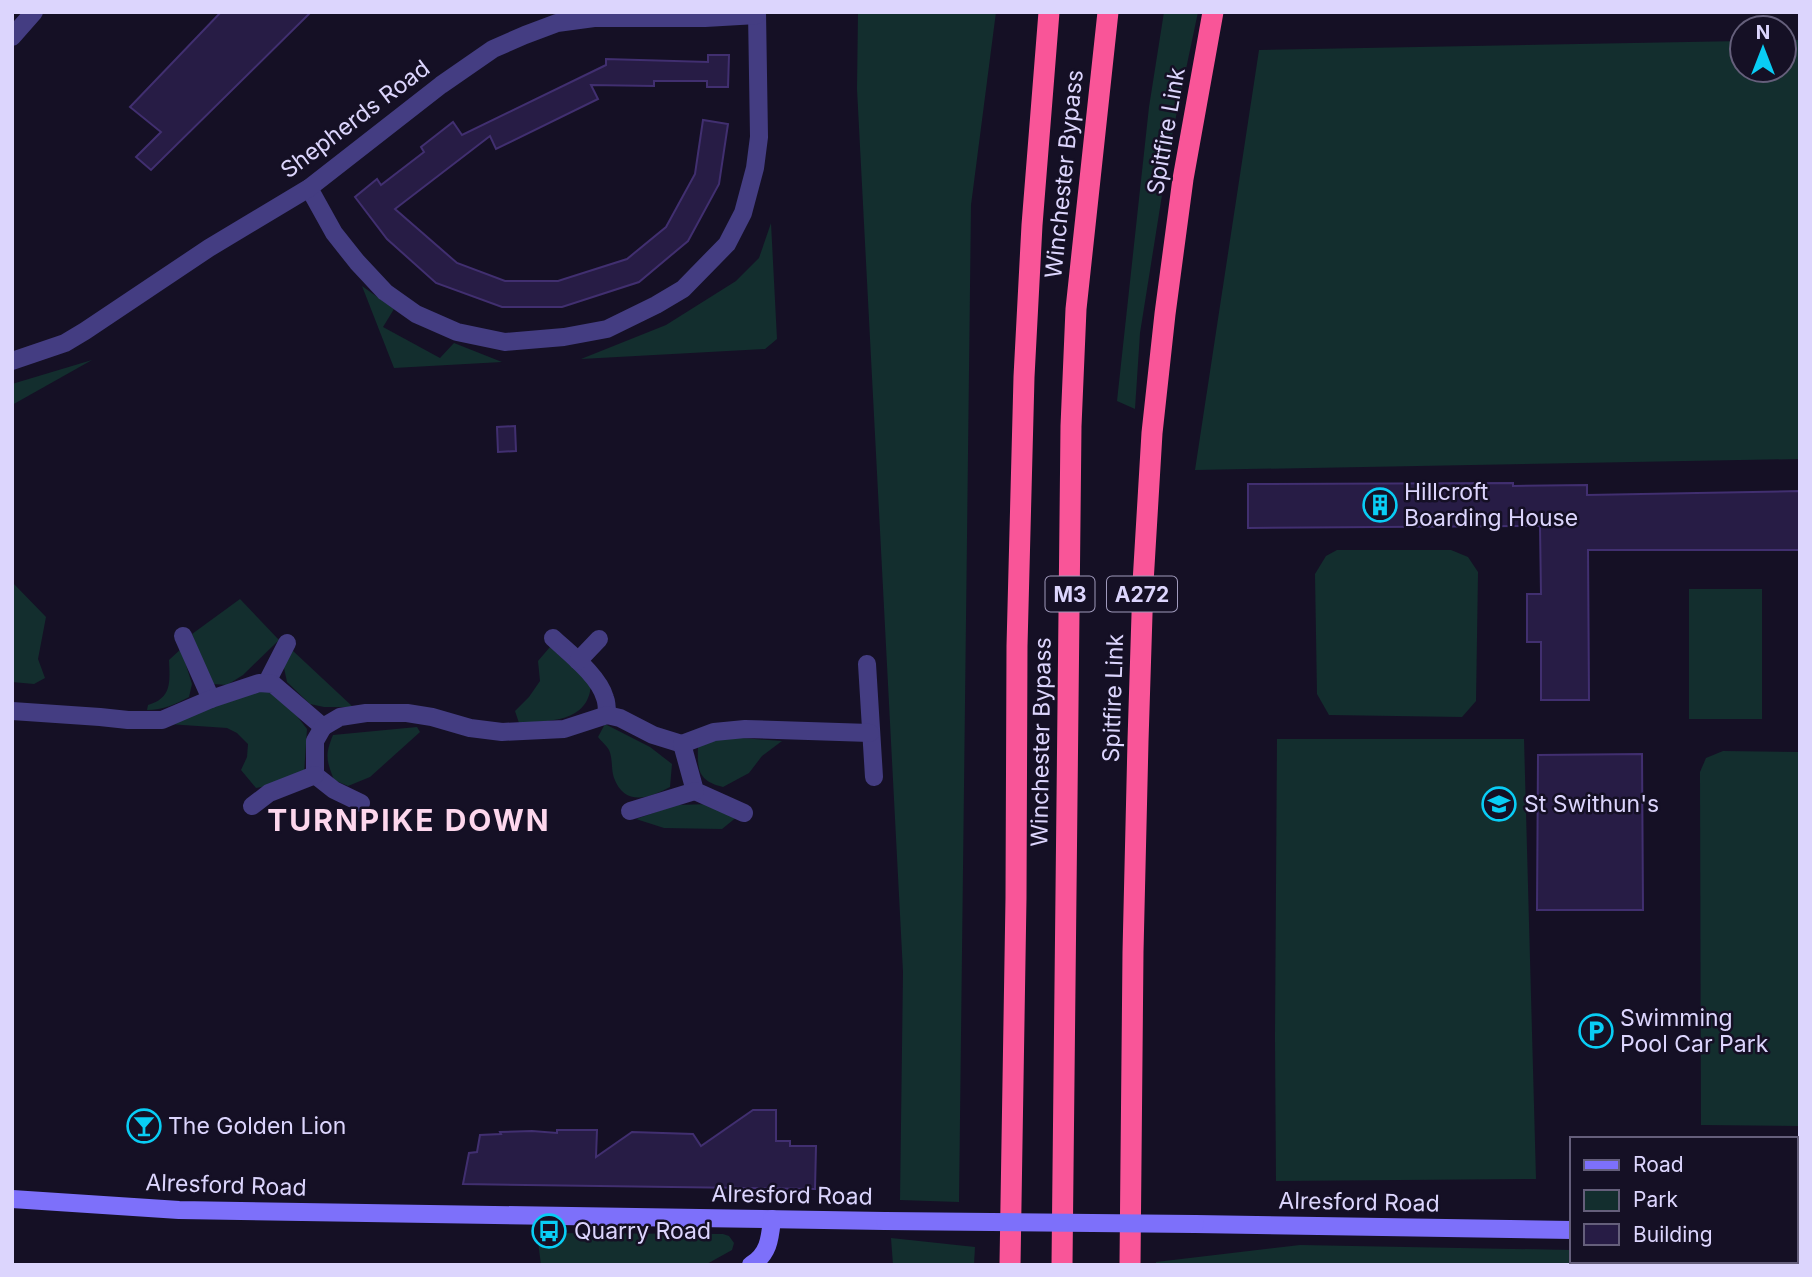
<svg xmlns="http://www.w3.org/2000/svg" width="1812" height="1277" viewBox="0 0 1812 1277" font-family="Inter,sans-serif">
<style>
.green{fill:#132e2e}
.building{fill:#271c45;stroke:#412f70;stroke-width:2}
.lines{fill:none;stroke-linecap:round;stroke-linejoin:round}
.street{stroke:#443d82;stroke-width:18}
.secondary{stroke:#7d70fa;stroke-width:18}
.highway{stroke:#f95598;stroke-width:21}
.secondary-bridge{stroke:#7d70fa;stroke-width:18}
.labels{text-anchor:middle;dominant-baseline:central;stroke-width:5;stroke-linejoin:round;paint-order:stroke}
.shield{fill:#151025;stroke:#a09abc;stroke-width:2}
.shield-label{font-size:21px;font-weight:bold;fill:#dcd5fd}
.street-label{font-size:23px;fill:#dcd5fd;stroke:#151025}
.poi-label{font-size:23px;fill:#dcd5fd;stroke:#151025;text-anchor:start}
.district-label{font-size:30px;font-weight:bold;letter-spacing:2px;fill:#fdd7ed;stroke:#151025}
</style>
<rect width="100%" height="100%" fill="#151025"/>
<g class="green">
<polygon points="858,12 996,12 971,205 959,1202 900,1200 903,972 857,89"/>
<polygon points="1164,12 1198,12 1170,145 1140,333 1135,409 1117,401 1149,107"/>
<polygon points="1784,40 1800,40 1800,459 1195,470 1259,50 1742,41 1742,70 1784,70"/>
<polygon points="771,223 777,339 765,349 581,359 666,325 736,281 759,258"/>
<polygon points="362,286 394,309 383,327 440,358 454,343 502,362 394,368"/>
<polygon points="92,360 12,405 12,384"/>
<polygon points="1337,550 1451,550 1468,557 1478,572 1476,701 1462,717 1329,715 1317,694 1315,574 1326,556"/>
<polygon points="12,582 46,617 38,659 45,678 34,684 12,682"/>
<rect x="1689" y="589" width="73" height="130"/>
<polygon points="240,599 279,640 243,675 227,685 213,684 205,669 192,634"/>
<path d="M 550,647 L 591,684 C 589,723 548,721 519,723 L 515,711 L 529,697 L 540,681 L 538,661 Z"/>
<path d="M 181,649 L 192,684 L 189,697 C 176,704 163,710 147,710 L 148,705 C 172,698 170,682 169,660 Z"/>
<polygon points="292,650 353,707 324,707 310,704 287,682 283,663"/>
<path d="M 262,689 C 281,695 295,713 307,729 L 304,774 L 288,782 L 256,788 L 241,770 L 247,757 L 248,744 L 237,733 L 227,728 L 168,724 Z"/>
<path d="M 605,724 L 650,747 L 672,764 L 670,787 C 649,798 625,807 614,778 C 611,770 613,759 609,750 C 607,746 601,741 598,737 Z"/>
<path d="M 417,727 L 420,732 L 370,777 L 348,786 L 334,780 C 326,759 325,755 333,735 Z"/>
<path d="M 716,736 L 782,741 L 762,756 L 749,773 L 723,787 C 699,781 697,771 698,747 Z"/>
<polygon points="1277,739 1524,739 1536,1179 1276,1181 1275,1038"/>
<polygon points="1723,751 1800,752 1800,1126 1701,1125 1700,772 1706,758"/>
<polygon points="711,804 738,816 722,829 664,828 636,819 676,805"/>
<polygon points="537,1233 723,1234 729,1236 734,1243 732,1250 705,1265 541,1265"/>
<polygon points="891,1238 975,1247 974,1265 893,1265"/>
<polygon points="1300,1245 1572,1250 1572,1261 1796,1261 1796,1258 1800,1259 1800,1265 1156,1265 1156,1262"/>
</g>
<g class="building">
<polygon points="221,12 311,12 151,170 136,157 161,132 130,107"/>
<polygon points="708,55 729,55 728,87 707,87 707,81 654,81 654,86 591,85 598,99 496,149 490,136 395,209 457,263 505,281 558,281 627,259 666,227 695,174 703,120 728,124 719,184 688,241 639,282 562,307 502,307 436,283 387,239 355,197 377,179 381,185 424,152 421,147 453,122 462,135 606,65 606,59 708,62"/>
<polygon points="515,426 516,451 498,452 497,427"/>
<polygon points="1513,483 1513,486 1587,485 1587,495 1800,491 1800,550 1588,550 1589,700 1541,700 1541,642 1527,642 1527,594 1541,594 1540,526 1248,528 1248,484"/>
<polygon points="1642,754 1643,910 1537,910 1538,755"/>
<polygon points="753,1110 776,1110 776,1141 790,1141 790,1146 816,1146 815,1189 463,1184 469,1153 477,1152 480,1135 501,1134 500,1132 532,1131 557,1133 557,1130 597,1130 596,1157 632,1132 693,1134 701,1146"/>
</g>
<g class="lines">
<g class="street">
<polyline points="12,37 34,12"/>
<polyline points="309,188 334,233 357,262 385,292 416,314 457,332 505,342 564,337 607,329 656,305 683,289 727,244 743,213 755,168 759,137 757,12"/>
<polyline points="12,361 65,343 85,331 209,248 309,188 441,85 493,49 525,35 557,23 594,18 705,18 757,15"/>
<polyline points="183,636 211,699"/>
<path d="M 553,638 C 569,653 599,676 605,698 C 607,703 607,709 607,715"/>
<polyline points="578,661 599,639"/>
<polyline points="867,664 874,777"/>
<polyline points="267,682 287,643"/>
<polyline points="12,711 100,717 128,720 162,720 211,699 259,683 273,684 323,727 340,717 366,713 407,713 432,717 470,728 502,732 564,729 607,715 620,718 653,735 682,744 714,732 745,729 870,733"/>
<polyline points="323,727 315,741 315,775 334,790 361,803"/>
<polyline points="682,744 695,791 744,813"/>
<polyline points="252,806 269,793 315,775"/>
<polyline points="630,811 695,791"/>
</g>
<g class="secondary">
<polyline points="12,1199 179,1210 885,1221"/>
<polyline points="1195,1224 1572,1230"/>
<polyline points="1796,1235 1800,1235"/>
<path d="M 751,1265 C 769,1254 770,1238 772,1219"/>
</g>
<g class="highway">
<polyline points="1010,1265 1016,898 1017,646 1024,377 1032,225 1049,12"/>
<polyline points="1062,1265 1071,426 1076,309 1108,12"/>
<polyline points="1130,1265 1133,952 1138,741 1143,583 1152,433 1165,314 1183,179 1213,12"/>
</g>
<polyline class="secondary-bridge" points="885,1221 1195,1224"/>
</g>
<defs>
<symbol id="building-ring" viewBox="-11 -11 22 22"><circle r="9.5" fill="#151025" stroke="#09cdf5" stroke-width="1.5"/><path d="M-4-6H4V6H1V3H-1V6H-4ZM-2.5-4.3h1.7v1.8h-1.7ZM.8-4.3h1.7v1.8H.8ZM-2.5-1h1.7V.8h-1.7ZM.8-1h1.7V.8H.8Z" fill="#09cdf5"/></symbol>
<symbol id="school-ring" viewBox="-11 -11 22 22"><circle r="9.5" fill="#151025" stroke="#09cdf5" stroke-width="1.5"/><path d="M0-5L7-2L0 1L-7-2ZM-4 1L0 2.5L4 1V4Q0 6-4 4Z" fill="#09cdf5"/></symbol>
<symbol id="parking-ring" viewBox="-11 -11 22 22"><circle r="9.5" fill="#151025" stroke="#09cdf5" stroke-width="1.5"/><path d="M-3.5-5.5H1a3.5 3.5 0 0 1 0 7H-1V5.5H-3.5ZM-1-3.4V-.6H.8a1.4 1.4 0 0 0 0-2.8Z" fill="#09cdf5"/></symbol>
<symbol id="bar-ring" viewBox="-11 -11 22 22"><circle r="9.5" fill="#151025" stroke="#09cdf5" stroke-width="1.5"/><path d="M-6-5H6L.8 .8V4.5H3.5V6h-7V4.5H-.8V.8Z" fill="#09cdf5"/></symbol>
<symbol id="bus-ring" viewBox="-11 -11 22 22"><circle r="9.5" fill="#151025" stroke="#09cdf5" stroke-width="1.5"/><path d="M-5-6H5V4H4V6H2V4H-2V6H-4V4H-5ZM-3.5-4V0h7V-4ZM-3.5 1.2v1.5H-2V1.2ZM2 1.2v1.5H3.5V1.2Z" fill="#09cdf5"/></symbol>
</defs>
<g fill-rule="evenodd">
<use href="#building-ring" x="1361" y="486" width="38" height="38"/>
<use href="#school-ring" x="1480" y="785" width="38" height="38"/>
<use href="#parking-ring" x="1577" y="1012" width="38" height="38"/>
<use href="#bar-ring" x="125" y="1107" width="38" height="38"/>
<use href="#bus-ring" x="530" y="1212" width="38" height="38"/>
</g>
<g class="labels">
<g class="shield">
<rect x="1045.5" y="576.5" width="49" height="35" rx="5"/>
<rect x="1107" y="576.5" width="70" height="35" rx="5"/>
</g>
<g class="shield-label">
<text x="1070" y="594">M3</text>
<text x="1142" y="594">A272</text>
</g>
<g class="street-label">
<text transform="translate(355 119) rotate(-37)">Shepherds Road</text>
<text transform="translate(1166 131) rotate(-80)">Spitfire Link</text>
<text transform="translate(1064 174) rotate(-84)">Winchester Bypass</text>
<text transform="translate(1113 698) rotate(-88)">Spitfire Link</text>
<text transform="translate(1041 742) rotate(-89)">Winchester Bypass</text>
<text transform="translate(226 1185) rotate(2)">Alresford Road</text>
<text transform="translate(792 1195) rotate(1)">Alresford Road</text>
<text transform="translate(1359 1202) rotate(1)">Alresford Road</text>
</g>
<g class="poi-label">
<text x="1404" y="492">Hillcroft<tspan x="1404" dy="26">Boarding House</tspan></text>
<text x="1524" y="804">St Swithun's</text>
<text x="1620" y="1018">Swimming<tspan x="1620" dy="26">Pool Car Park</tspan></text>
<text x="168" y="1126">The Golden Lion</text>
<text x="574" y="1231">Quarry Road</text>
</g>
<g class="district-label">
<text x="409" y="820">TURNPIKE DOWN</text>
</g>
</g>
<rect width="1812" height="1277" fill="none" stroke="#dcd5fd" stroke-width="28"/>
<rect x="1570" y="1137" width="228" height="126" fill="#151025" stroke="#655f7b" stroke-width="2"/>
<rect x="1584" y="1160" width="35" height="10" fill="#7d70fa" stroke="#655f7b" stroke-width="2"/>
<text x="1633" y="1172" font-size="21" fill="#dcd5fd">Road</text>
<rect x="1584" y="1190" width="35" height="21" fill="#132e2e" stroke="#655f7b" stroke-width="2"/>
<text x="1633" y="1207" font-size="21" fill="#dcd5fd">Park</text>
<rect x="1584" y="1224" width="35" height="21" fill="#271c45" stroke="#655f7b" stroke-width="2"/>
<text x="1633" y="1242" font-size="21" fill="#dcd5fd">Building</text>
<g transform="translate(1763 49)"><circle r="33" fill="#151025" stroke="#655f7b" stroke-width="2"/>
<path d="M0-5L12 26L0 18L-12 26Z" fill="#09cdf5"/>
<text y="-10" font-size="19" font-weight="bold" text-anchor="middle" fill="#dcd5fd">N</text>
</g>
</svg>
